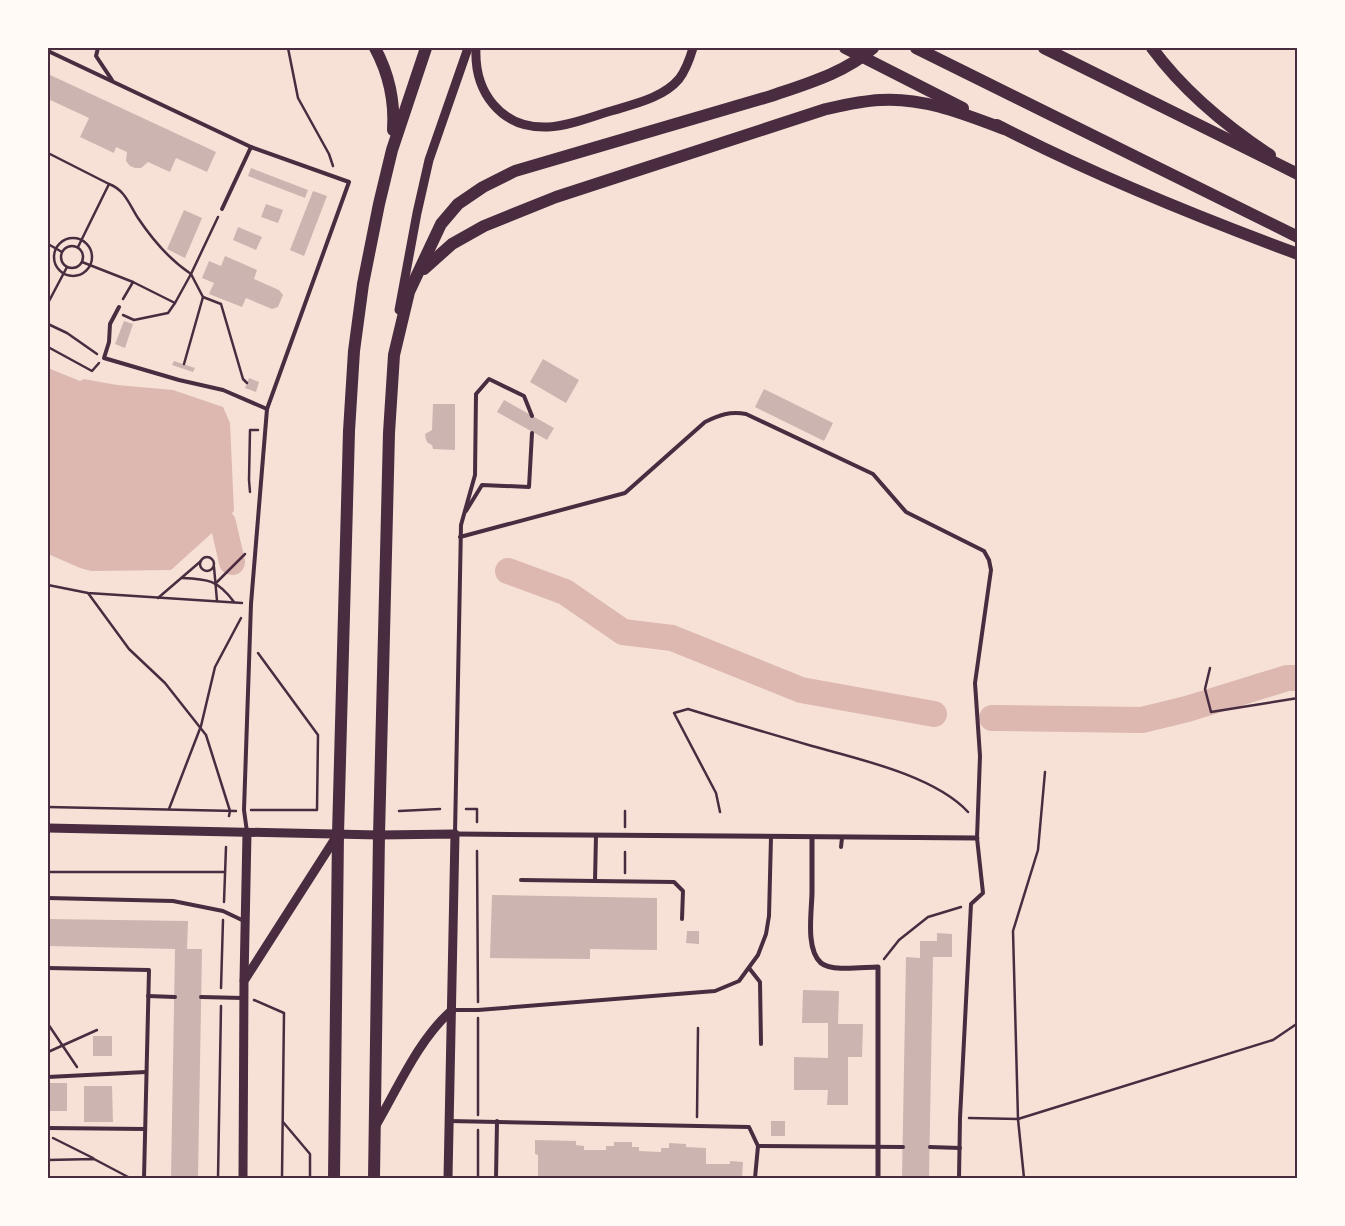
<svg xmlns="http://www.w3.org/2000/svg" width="1345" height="1226" viewBox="0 0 1345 1226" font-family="'IBM Plex Serif',serif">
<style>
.water{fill:#dcb8b0}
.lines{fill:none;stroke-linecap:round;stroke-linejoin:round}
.river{stroke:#dcb8b0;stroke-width:26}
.building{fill:#ccb4b1}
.path{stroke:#4a2c40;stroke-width:2.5}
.service{stroke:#4a2c40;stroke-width:4}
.minor{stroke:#4a2c40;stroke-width:5}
.tertiary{stroke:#4a2c40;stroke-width:9}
.primary{stroke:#4a2c40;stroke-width:12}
.trunk{stroke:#4a2c40;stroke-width:12}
.neatline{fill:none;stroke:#4a2c40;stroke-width:2}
</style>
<rect width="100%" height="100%" fill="#f7e1d7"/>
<polygon class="water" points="48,368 80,381 84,379 117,385 173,390 223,407 230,423 234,511 223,523 171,570 91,571 80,568 48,554"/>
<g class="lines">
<g class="river">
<polyline points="191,511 223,523 232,562"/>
<polyline points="508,571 565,592 623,632 672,638 801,690 934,714"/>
<polyline points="992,718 1142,720 1187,709 1287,678 1298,678"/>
</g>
</g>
<g class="building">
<polygon points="48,74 216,152 207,172 176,158 170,172 148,162 141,168 135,168 130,166 126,161 127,152 116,147 114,153 80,137 89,118 48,99"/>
<polygon points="251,168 308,190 305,198 248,176"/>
<polygon points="313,191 327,196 304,256 290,250"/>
<polygon points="266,204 283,210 278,223 261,217"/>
<polygon points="184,210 202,218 185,258 167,249"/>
<polygon points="238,227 262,237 256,250 233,240"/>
<polygon points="225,256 257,270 254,279 279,290 283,295 278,307 272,309 246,298 242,307 209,294 214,283 202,278 209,261 221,266"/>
<polygon points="124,321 133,324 125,348 115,344"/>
<polygon points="543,359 579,380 566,403 530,382"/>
<polygon points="174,361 195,368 193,372 172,365"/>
<polygon points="249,378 259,382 256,392 245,388"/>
<polygon points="764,389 833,423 824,441 755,407"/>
<polygon points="504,400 554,428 547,440 497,412"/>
<polygon points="433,404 455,404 455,450 433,449 432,445 428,443 426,440 425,434 432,430"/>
<polygon points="492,895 657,898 657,950 590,949 590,959 490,958"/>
<polygon points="48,919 188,921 187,949 202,949 198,1178 171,1178 175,949 48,946"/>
<polygon points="687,931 699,931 699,944 686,943"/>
<polygon points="937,933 952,934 952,957 933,957 929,1178 902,1178 906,957 920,958 920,941 937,941"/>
<polygon points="803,990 839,991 838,1024 863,1024 862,1057 848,1057 848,1105 827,1105 828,1090 794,1090 794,1057 828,1058 828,1023 802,1023"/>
<rect x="93" y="1036" width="19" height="20"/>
<rect x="48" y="1083" width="19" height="28"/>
<polygon points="84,1086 112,1086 113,1122 84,1122"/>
<rect x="771" y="1121" width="14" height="15"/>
<polygon points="535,1140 576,1141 576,1145 584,1146 584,1150 606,1150 606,1146 614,1146 614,1142 632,1142 632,1147 639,1147 639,1151 661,1152 661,1148 669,1148 669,1143 686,1144 686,1147 706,1148 706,1164 730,1164 730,1161 743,1162 742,1178 552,1176 552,1178 538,1178 538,1155 535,1154"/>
</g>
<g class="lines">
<g class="path">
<polyline points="288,48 298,98 329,154 333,166"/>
<polyline points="48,153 109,184 78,247"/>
<path d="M 109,184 C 125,190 129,204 138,218 C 152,239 170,260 191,274 L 175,303 L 133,282 L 123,299"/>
<circle cx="73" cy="257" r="19"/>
<polyline points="48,244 62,252"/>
<circle cx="72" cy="257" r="11"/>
<polyline points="82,262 133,282"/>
<polyline points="203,297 221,304 243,379 247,383"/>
<polyline points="48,303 67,267"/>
<polyline points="123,315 134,320 168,313 175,303"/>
<polyline points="48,324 67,333 97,354"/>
<polyline points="48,347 92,371 99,363"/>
<polyline points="184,364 203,297 191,274 218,217"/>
<polyline points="250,492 249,480 250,430 258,430"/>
<circle cx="207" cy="564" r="7"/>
<polyline points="214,567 217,601"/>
<path d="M 182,578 C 208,579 218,580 234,602"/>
<polyline points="216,583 245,554"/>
<polyline points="48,585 88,593 242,603"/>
<polyline points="88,593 129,649 165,683 206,735 230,811 229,816"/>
<polyline points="158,598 201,561"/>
<polyline points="1210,668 1205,689 1211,712 1298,698"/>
<polyline points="48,807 236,811"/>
<polyline points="169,809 201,726 215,667 241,618"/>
<polyline points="466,809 477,809 477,822"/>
<polyline points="251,810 317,810 318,735 258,653"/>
<polyline points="399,811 440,809"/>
<path d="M 720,812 L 716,793 L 674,713 L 688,709 C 730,722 771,734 812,746 C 859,759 935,776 968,812"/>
<polyline points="625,827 625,811"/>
<polyline points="477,851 478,1002"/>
<polyline points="48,872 225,872"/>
<polyline points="625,873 625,852"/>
<polyline points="224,902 226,847"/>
<polyline points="884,959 899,940 928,917 961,907"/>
<polyline points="221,988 223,920"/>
<polyline points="254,1000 284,1013 282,1178"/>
<polyline points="48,1010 48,1015"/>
<polyline points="478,1018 478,1115"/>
<polyline points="48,1024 77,1067"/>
<polyline points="48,1052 97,1030"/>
<polyline points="697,1117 698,1028"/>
<polyline points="969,1118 1018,1119 1273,1040 1298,1023"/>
<polyline points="283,1122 310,1154 310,1178"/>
<polyline points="53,1138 93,1158"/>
<polyline points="48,1160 94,1159 130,1178"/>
<polyline points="218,1178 221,1006"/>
<polyline points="478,1178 478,1130"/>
<polyline points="1024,1178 1018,1119 1013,931 1038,850 1045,772"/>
</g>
<g class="service">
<polyline points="98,48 96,56 112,80"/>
<polyline points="48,51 251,147 349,182 267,409 251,604 244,810 247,832"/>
<polyline points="222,209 251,147"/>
<polyline points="119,307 110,324 109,342 104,358 179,380 223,390 267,409"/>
<polyline points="466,511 482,485 529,487 532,433"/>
<path d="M 460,537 L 625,493 L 705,422 C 719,415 730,411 746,414 L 873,474 L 906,512 L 984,551 L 989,560 L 991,570 L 975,683 L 980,756 L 977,838 L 983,893 L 971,904 L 960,1118 L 959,1178"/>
<polyline points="455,834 461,525 475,475 476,394 489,379 524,396 532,416"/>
<polyline points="841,847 842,838"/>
<polyline points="521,880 595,881 596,835"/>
<polyline points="595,881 674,882 683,891 682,919"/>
<polyline points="48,898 173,901 223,911 244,921"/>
<polyline points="48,968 149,970 144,1178"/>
<polyline points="749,968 760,982 761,1044"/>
<polyline points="148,996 175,997"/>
<polyline points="201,997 243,998"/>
<polyline points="453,1010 478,1010 715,991 739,981 758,955 766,934 769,916 771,837"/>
<polyline points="48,1077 146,1072"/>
<polyline points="449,1121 749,1127 758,1146 903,1147"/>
<polyline points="48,1128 145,1129"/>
<polyline points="930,1147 960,1148"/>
<polyline points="496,1178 497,1121"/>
<polyline points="755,1178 758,1146"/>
</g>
<g class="minor">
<polyline points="455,834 977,838"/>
<path d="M 812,838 C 812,856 812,874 812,892 C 812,910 805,949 821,963 C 832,972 864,967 878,967 L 878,1178"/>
</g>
<g class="tertiary">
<path d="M 476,48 C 474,91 500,129 548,127 C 569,126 591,117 611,111 C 634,104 663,98 679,79 C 686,70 690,58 693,48"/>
<polyline points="399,310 417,213 429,160 468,48"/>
<polyline points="48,828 379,835 455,834 448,1178"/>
<polyline points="244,980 247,833"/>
<path d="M 375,1127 C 398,1088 418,1040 452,1010"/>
<polyline points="243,1178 244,981 338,834"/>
</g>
<g class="primary">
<path d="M 375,48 C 389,74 395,100 393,130"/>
<polyline points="845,48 963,108"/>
<path d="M 1152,48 C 1183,90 1226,126 1270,155"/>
<path d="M 997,125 C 1094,175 1195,216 1298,254"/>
<path d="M 424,269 L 452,244 L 484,226 L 556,197 L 826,109 C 844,105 861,101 880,100 C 923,97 964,114 1004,129"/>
<polyline points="334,1178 338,834 349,431 354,351 363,284 379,204 392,150 426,48"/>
<path d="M 374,1178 L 379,835 L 389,433 L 394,355 L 409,292 L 441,224 L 458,204 L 483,187 L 515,171 L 771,96 C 806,84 845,73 873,48"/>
</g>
<g class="trunk">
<polyline points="916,48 1298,237"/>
<polyline points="1044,48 1298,174"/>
</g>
</g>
<rect width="1345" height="1226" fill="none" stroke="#fffaf5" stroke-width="98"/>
<rect x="49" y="49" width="1247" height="1128" class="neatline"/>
</svg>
